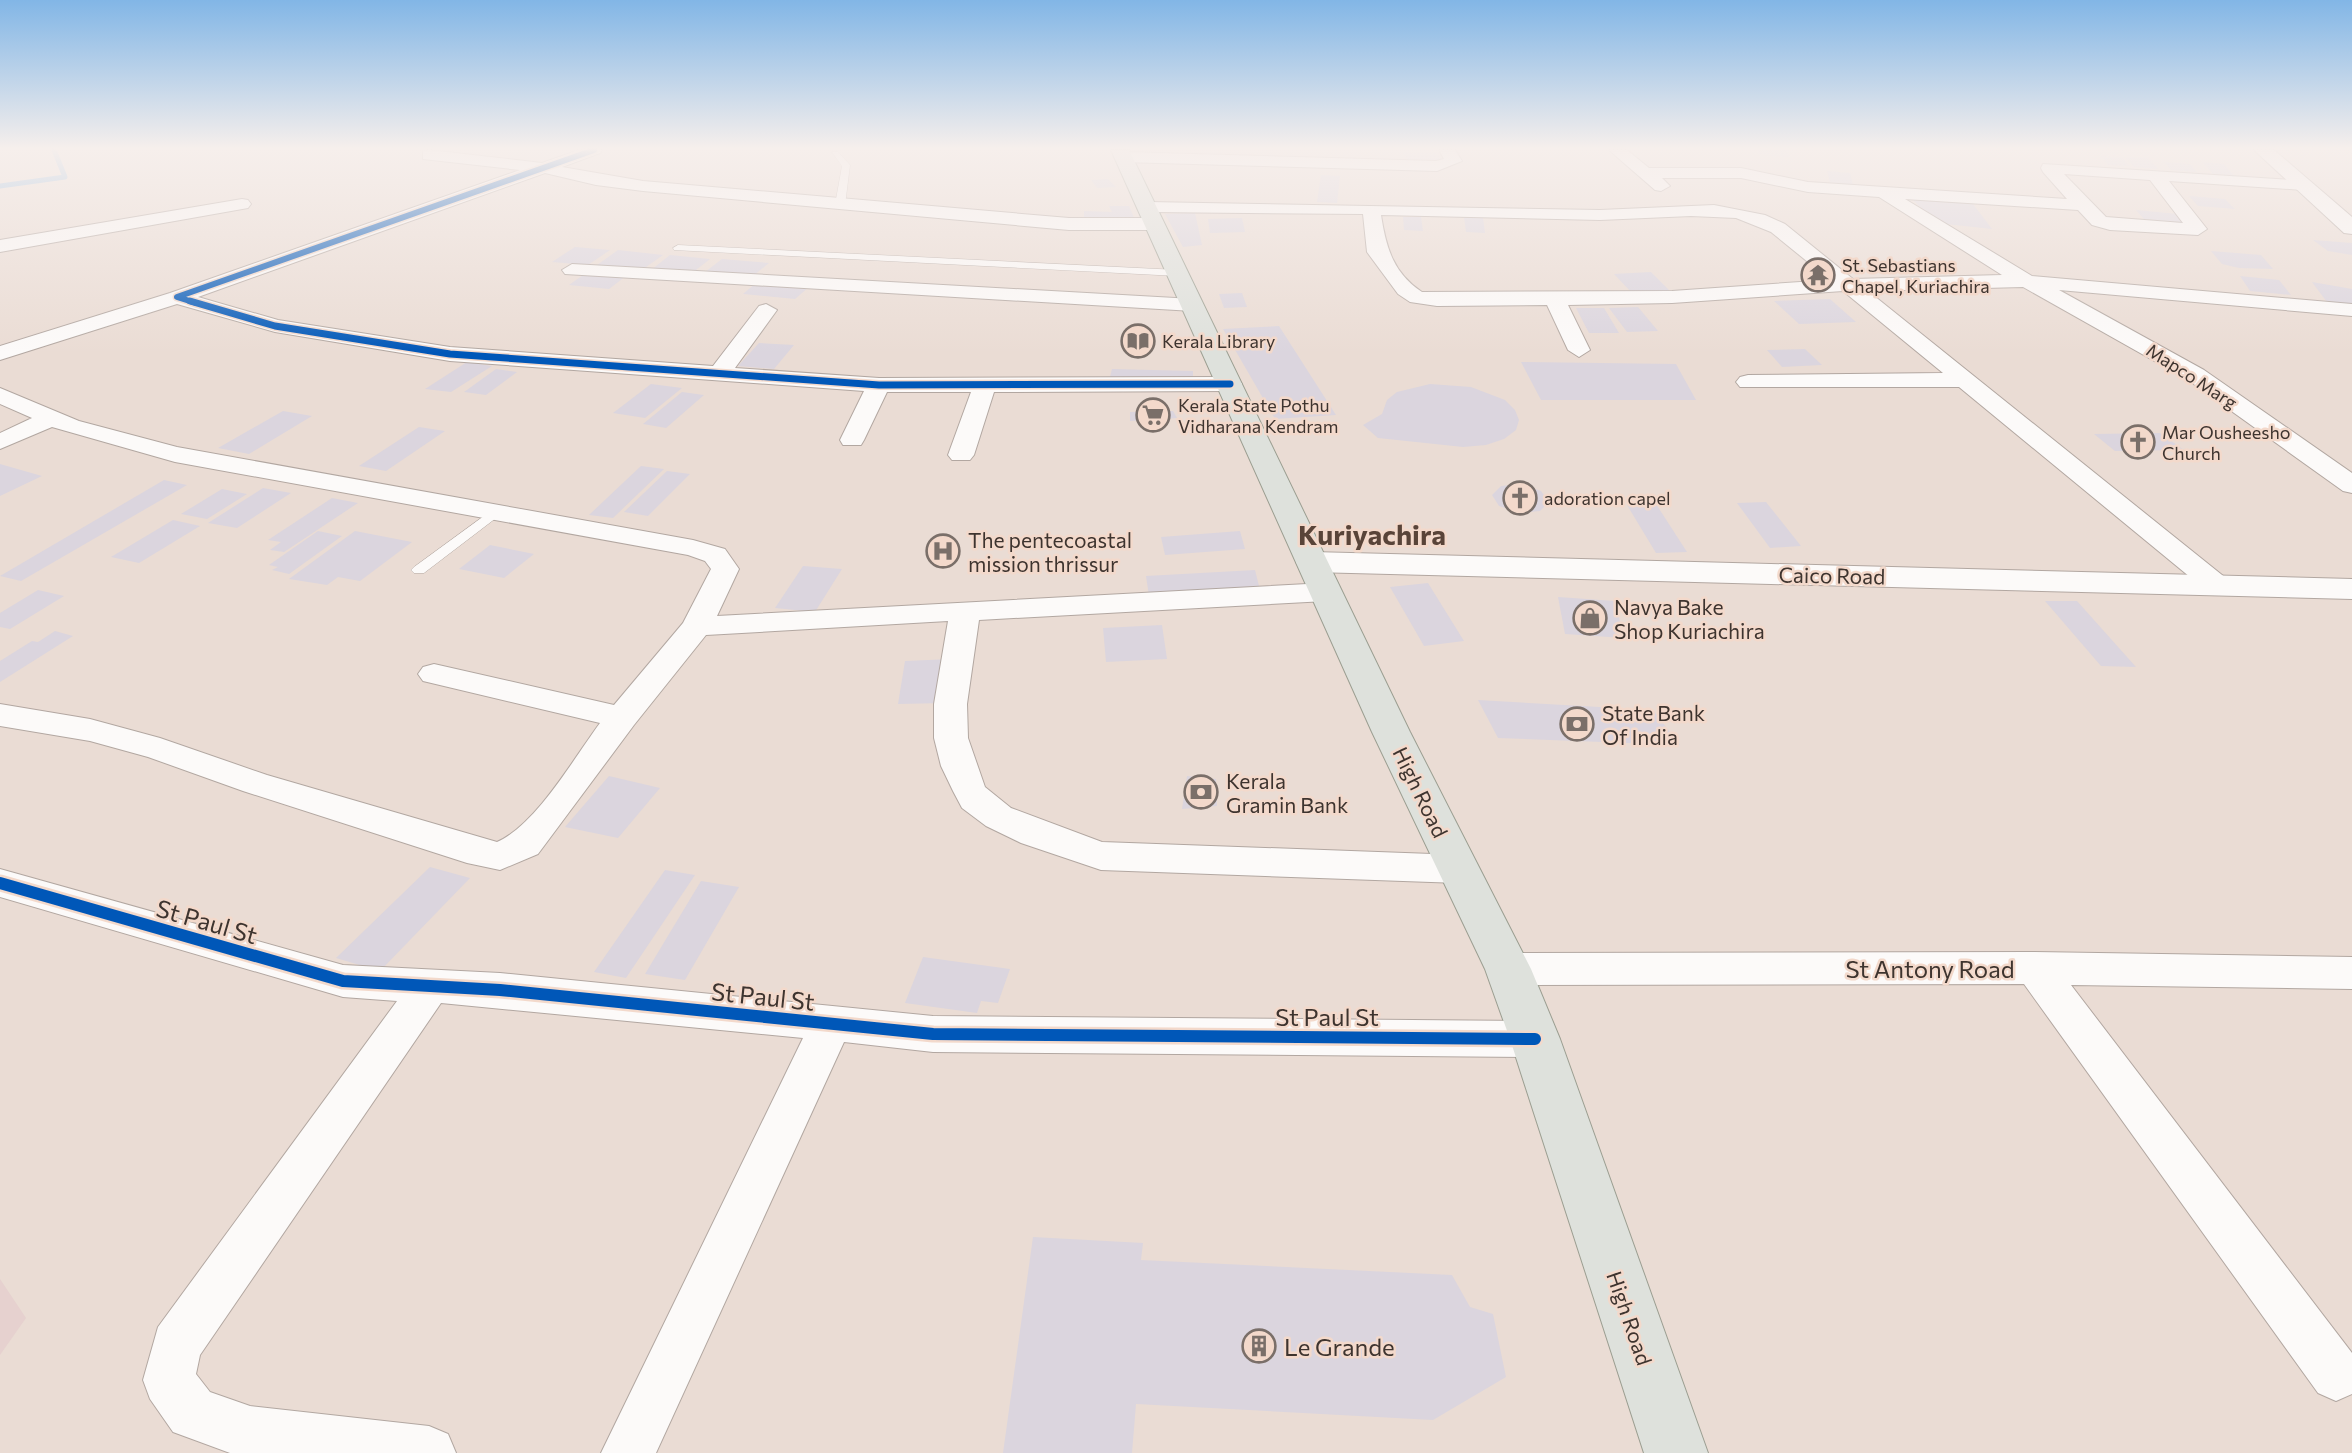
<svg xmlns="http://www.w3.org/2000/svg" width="2352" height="1453" viewBox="0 0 2352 1453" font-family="Commissioner,sans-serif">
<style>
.education{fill:#e6d1cf}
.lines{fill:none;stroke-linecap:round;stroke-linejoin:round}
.stream{stroke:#89b8e3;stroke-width:5}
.building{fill:#dbd5de}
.service-casing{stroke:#b2a7a1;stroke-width:1}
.minor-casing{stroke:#b2a7a1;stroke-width:2}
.tertiary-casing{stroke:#b2a7a1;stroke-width:2}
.primary-casing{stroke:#9b9e91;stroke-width:2}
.service{fill:#fcfaf9;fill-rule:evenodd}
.minor{fill:#fcfaf9;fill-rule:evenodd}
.tertiary{fill:#fcfaf9;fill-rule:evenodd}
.primary{fill:#dee1dc;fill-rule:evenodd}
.cycleway-far2-casing{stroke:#f3d9cb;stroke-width:9}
.cycleway-far1-casing{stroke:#f3d9cb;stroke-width:10}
.cycleway-casing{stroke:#f3d9cb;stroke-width:17}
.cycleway-far2{stroke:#0057b8;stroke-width:6}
.cycleway-far1{stroke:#0057b8;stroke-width:7}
.cycleway{stroke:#0057b8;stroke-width:12}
.labels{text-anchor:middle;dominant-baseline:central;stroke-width:5;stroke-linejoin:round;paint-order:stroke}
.far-poi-label{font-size:18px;fill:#3e342f;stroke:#f3d9cb;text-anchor:start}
.far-street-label{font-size:18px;fill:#3e342f;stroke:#f3d9cb}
.poi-label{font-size:21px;fill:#3e342f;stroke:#f3d9cb;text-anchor:start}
.street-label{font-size:21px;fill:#3e342f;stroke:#f3d9cb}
.near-street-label{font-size:24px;fill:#3e342f;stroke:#f3d9cb}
.near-poi-label{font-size:24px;fill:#3e342f;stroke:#f3d9cb;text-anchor:start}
.district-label{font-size:28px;font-weight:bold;fill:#594439;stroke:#f3d9cb}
</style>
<rect width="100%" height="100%" fill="#eadcd4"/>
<polygon class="education" points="0,1279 26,1318 0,1355"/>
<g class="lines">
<polyline class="stream" points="0,186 65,177 54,150"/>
</g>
<g class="building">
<polygon points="1758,150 1787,150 1790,157 1760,155"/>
<polygon points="1405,153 1438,153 1441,161 1407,161"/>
<polygon points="2101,156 2122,157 2129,166 2108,165"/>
<polygon points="2125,157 2148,158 2158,169 2134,167"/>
<polygon points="2164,162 2190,164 2197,172 2171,170"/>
<polygon points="2203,162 2224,164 2234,176 2213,174"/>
<polygon points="1827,171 1850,173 1853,185 1831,187"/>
<polygon points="1321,175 1340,176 1337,203 1317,202"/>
<polygon points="1108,179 1116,187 1097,188 1091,180"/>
<polygon points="2189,196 2225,199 2235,209 2198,206"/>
<polygon points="1913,200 1973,204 1992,229 1936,223"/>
<polygon points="1109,206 1129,206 1135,220 1084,220 1084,211 1112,212"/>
<polygon points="2136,210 2178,214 2190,224 2144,219"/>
<polygon points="1195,213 1202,245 1183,247 1165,214"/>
<polygon points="1403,217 1421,217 1423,231 1404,230"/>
<polygon points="1464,217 1483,218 1485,233 1466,232"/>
<polygon points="1242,218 1245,232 1210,233 1208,219"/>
<polygon points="2313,240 2352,243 2352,255 2328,251"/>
<polygon points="575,247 610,250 588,265 552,262"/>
<polygon points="618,250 663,255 639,272 593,268"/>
<polygon points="2211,251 2261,255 2273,269 2239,268 2222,264"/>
<polygon points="670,255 710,259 692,273 651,270"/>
<polygon points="722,259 769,263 753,276 705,272"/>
<polygon points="1651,272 1671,292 1633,294 1614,274"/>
<polygon points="586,273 626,276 609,289 569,285"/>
<polygon points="2240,276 2279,280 2291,295 2250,291"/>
<polygon points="757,282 809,287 795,299 743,294"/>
<polygon points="2312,282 2352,289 2352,304 2327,302"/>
<polygon points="1242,293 1247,307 1224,308 1219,294"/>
<polygon points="1830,299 1856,322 1799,324 1774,301"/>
<polygon points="1638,307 1658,331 1627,332 1609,308"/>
<polygon points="1576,308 1604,308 1619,333 1589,333"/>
<polygon points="1279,326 1336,415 1275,419 1223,329"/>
<polygon points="1123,338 1153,339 1155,345 1123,343"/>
<polygon points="759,343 794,345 774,369 738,366"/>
<polygon points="1805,349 1822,365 1782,367 1767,350"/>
<polygon points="467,362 492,366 451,392 425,389"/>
<polygon points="1521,362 1676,364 1696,400 1541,400"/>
<polygon points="496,369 517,372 486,395 464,392"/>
<polygon points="1112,369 1193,371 1193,377 1110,377"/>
<polygon points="651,384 682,388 645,418 613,413"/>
<polygon points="1430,384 1471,387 1505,400 1515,410 1519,420 1516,430 1504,439 1486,445 1463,447 1378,438 1363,425 1382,414 1387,400 1397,392"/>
<polygon points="682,392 704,395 666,428 643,424"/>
<polygon points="283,411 312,416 249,454 218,448"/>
<polygon points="1173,411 1177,418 1130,421 1130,412"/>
<polygon points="419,427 445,431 386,471 359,466"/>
<polygon points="2160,433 2184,450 2115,451 2094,434"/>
<polygon points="0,464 42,476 0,496"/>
<polygon points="641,466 664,469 613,518 589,515"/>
<polygon points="667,471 690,474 648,516 624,512"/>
<polygon points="164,480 187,485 21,581 0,576"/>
<polygon points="1521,484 1541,491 1549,502 1540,511 1520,513 1499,506 1492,495 1501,486"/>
<polygon points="263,488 291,493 237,528 208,523"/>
<polygon points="222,489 247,494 207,519 181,514"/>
<polygon points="332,498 358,503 284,552 270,550 281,542 268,540"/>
<polygon points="1766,502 1801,546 1770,548 1737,503"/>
<polygon points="1656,504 1687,552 1656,553 1627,505"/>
<polygon points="173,520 200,526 139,563 111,557"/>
<polygon points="318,531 342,536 289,574 272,570 278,567 269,565"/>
<polygon points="355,531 412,542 360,581 338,577 327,585 289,579"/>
<polygon points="1240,531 1245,549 1165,555 1161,537"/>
<polygon points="490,545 534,554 504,578 459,569"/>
<polygon points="803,566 842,569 815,612 775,608"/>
<polygon points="1255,570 1260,590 1149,596 1146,576"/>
<polygon points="1428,583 1464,641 1424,646 1390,587"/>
<polygon points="38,590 64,596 10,629 0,627 0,613"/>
<polygon points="1558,597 1615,601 1624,638 1565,634"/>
<polygon points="2045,601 2077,601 2136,667 2101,666"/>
<polygon points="1162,625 1167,659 1106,662 1103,628"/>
<polygon points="55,631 73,636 0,682 0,661 32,641 38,642"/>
<polygon points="951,659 946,703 898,704 905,661"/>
<polygon points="1478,700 1653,710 1680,745 1498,738"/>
<polygon points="609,776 660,788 618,838 565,827"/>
<polygon points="1187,776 1216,779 1217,806 1182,809"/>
<polygon points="430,867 470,878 380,971 336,958"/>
<polygon points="665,870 695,875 626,978 594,972"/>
<polygon points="701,881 739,887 685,980 645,974"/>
<polygon points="923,957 1010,969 998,1003 981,1001 977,1013 905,1003"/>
<polygon points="1033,1237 1143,1243 1141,1260 1452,1275 1470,1307 1493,1314 1506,1377 1433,1420 1136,1404 1132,1453 1003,1453"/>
</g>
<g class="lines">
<defs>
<g id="service">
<polygon points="832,152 838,152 850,165 845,205 840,208 835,205 842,166"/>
<polygon points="678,245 1178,270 1183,273 1178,276 674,250 673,248"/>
<polygon points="495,508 502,512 500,515 424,573 414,573 411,570 414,567"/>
</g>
<g id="minor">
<polygon points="429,150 542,163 579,150 602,150 600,153 562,167 643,181 1069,218 1155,218 1164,224 1155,230 1069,230 643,191 596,185 545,173 198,297 278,320 450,347 713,366 759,306 766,304 777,310 735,368 879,378 1230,377 1238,379 1242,384 1238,389 1230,391 994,392 974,455 970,460 952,460 948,455 971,392 887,392 864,440 861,445 843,445 840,440 864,391 450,361 275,332 177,304 0,360 0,346 170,293 520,170 423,159 423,151"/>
<polygon points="1439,150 1455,150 1462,161 1437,171 1123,162 1115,157 1123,152 1436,161 1444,159"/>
<path d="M 1609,150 L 1627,150 L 1649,168 L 1741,168 L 1808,182 L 2067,199 L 2043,172 L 2041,168 L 2043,164 L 2309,181 L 2312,185 L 2309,189 L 2303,190 L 2169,181 L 2207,229 L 2198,235 L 2110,230 L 2092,225 L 2078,210 L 1905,199 L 2032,276 L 2352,304 L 2352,316 L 2059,290 L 2204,370 L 2352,473 L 2352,493 L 2343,491 L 2188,380 L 2023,287 L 1868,291 L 2227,579 L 2232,585 L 2227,591 L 2217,594 L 2207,591 L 1959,387 L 1740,387 L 1736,382 L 1740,377 L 1748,375 L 1943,373 L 1843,291 L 1672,303 L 1568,305 L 1590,350 L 1579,357 L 1568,350 L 1547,305 L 1437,306 L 1410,302 L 1398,294 L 1367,252 L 1363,214 L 1148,212 L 1139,207 L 1148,202 L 1600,210 L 1714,205 L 1765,215 L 1785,224 L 1853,279 L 2002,275 L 1879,197 L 1808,192 L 1741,178 L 1662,178 L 1670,186 L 1661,191 L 1655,190 ZM 2064,174 L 2150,180 L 2183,223 L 2106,217 ZM 1381,215 L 1600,220 L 1691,216 L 1736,218 L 1771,232 L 1830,280 L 1672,291 L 1422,292 C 1393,273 1386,247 1381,215 Z"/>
<polygon points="242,199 248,200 251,204 248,208 0,252 0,240"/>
<polygon points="572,264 1193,299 1203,305 1193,311 565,274 562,270"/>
<path d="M 0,388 L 79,421 L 177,447 L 693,540 L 725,549 L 739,569 L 717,616 L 1326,583 L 1336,586 L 1341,592 L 1336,598 L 1326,601 L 979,620 L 967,704 L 968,738 L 985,787 L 1011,808 L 1102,842 L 1459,855 L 1472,859 L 1478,869 L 1472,879 L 1459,883 L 1101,870 L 1021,843 L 986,826 L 962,808 L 953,791 L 941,766 L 934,738 L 934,704 L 948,621 L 706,635 L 634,725 L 538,854 L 500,870 L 467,863 L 243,791 L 148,757 L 90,741 L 0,726 L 0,704 L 90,719 L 160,738 L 267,775 L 497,842 C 536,825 574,758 600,723 L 423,681 L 418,674 L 423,667 L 434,664 L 614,705 L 683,623 L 711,569 L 705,561 L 688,555 L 175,462 L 52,427 L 0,449 L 0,433 L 32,418 L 0,404 Z"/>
<polygon points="0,869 343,965 500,973 933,1016 1535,1021 1550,1026 1556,1039 1550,1052 1535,1057 933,1052 844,1042 656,1453 601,1453 803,1038 441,1003 200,1355 196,1374 210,1392 250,1406 429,1426 448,1434 456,1453 230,1453 173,1432 150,1399 143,1380 158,1327 397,1001 343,997 0,897"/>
<polygon points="2035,952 2352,957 2352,989 2071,985 2352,1353 2352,1394 2336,1401 2318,1393 2024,984 1508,985 1494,980 1488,969 1494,958 1508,953"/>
</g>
<g id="tertiary">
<polygon points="2254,150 2274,150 2352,217 2352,234 2344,233"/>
<polygon points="1312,552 2352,579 2352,599 1312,572 1300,569 1296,562 1300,555"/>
</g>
<polygon id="primary" points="1111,150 1129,150 1410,732 1531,969 1560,1039 1708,1453 1644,1453 1510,1039 1485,969 1372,732"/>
</defs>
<use href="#service" class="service-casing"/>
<use href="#minor" class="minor-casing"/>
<use href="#tertiary" class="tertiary-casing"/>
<use href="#primary" class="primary-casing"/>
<use href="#service" class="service"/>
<use href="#minor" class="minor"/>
<use href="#tertiary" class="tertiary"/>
<use href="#primary" class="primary"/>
<defs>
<polyline id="cycleway-far2" points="196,303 177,297 594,150"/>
<polyline id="cycleway-far1" points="190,301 275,326 450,354 879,385 1230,384"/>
<polyline id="cycleway" points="0,883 343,981 500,990 933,1034 1535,1039"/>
</defs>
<use href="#cycleway-far2" class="cycleway-far2-casing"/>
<use href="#cycleway-far1" class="cycleway-far1-casing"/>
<use href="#cycleway" class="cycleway-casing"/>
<use href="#cycleway-far2" class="cycleway-far2"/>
<use href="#cycleway-far1" class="cycleway-far1"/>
<use href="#cycleway" class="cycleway"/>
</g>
<linearGradient id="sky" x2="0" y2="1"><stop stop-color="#82b6e6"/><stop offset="0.42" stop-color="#f6efec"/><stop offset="1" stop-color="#f6efec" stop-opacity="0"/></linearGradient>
<rect width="2352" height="353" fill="url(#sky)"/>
<defs>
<symbol id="temple-ring" viewBox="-11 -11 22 22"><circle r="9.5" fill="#f3d9cb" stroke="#7a6f69" stroke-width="1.5"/><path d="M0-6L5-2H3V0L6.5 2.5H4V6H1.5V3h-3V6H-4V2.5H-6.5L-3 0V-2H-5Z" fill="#7a6f69"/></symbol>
<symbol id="library-ring" viewBox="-11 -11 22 22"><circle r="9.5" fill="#f3d9cb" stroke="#7a6f69" stroke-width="1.5"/><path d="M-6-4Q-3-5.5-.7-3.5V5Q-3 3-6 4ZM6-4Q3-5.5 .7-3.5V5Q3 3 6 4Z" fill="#7a6f69"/></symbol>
<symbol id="supermarket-ring" viewBox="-11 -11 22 22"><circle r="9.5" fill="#f3d9cb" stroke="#7a6f69" stroke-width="1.5"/><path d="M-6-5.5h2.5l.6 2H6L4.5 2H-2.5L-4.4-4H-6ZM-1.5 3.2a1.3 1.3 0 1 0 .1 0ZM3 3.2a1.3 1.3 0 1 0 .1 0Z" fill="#7a6f69"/></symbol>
<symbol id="church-ring" viewBox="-11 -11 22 22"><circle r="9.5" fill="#f3d9cb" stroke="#7a6f69" stroke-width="1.5"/><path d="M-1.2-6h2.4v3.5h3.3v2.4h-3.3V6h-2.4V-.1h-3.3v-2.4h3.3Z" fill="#7a6f69"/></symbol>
<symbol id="hospital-ring" viewBox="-11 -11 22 22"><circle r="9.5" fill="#f3d9cb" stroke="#7a6f69" stroke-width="1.5"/><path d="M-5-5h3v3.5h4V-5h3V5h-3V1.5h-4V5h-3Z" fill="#7a6f69"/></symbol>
<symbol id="shop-ring" viewBox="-11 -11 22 22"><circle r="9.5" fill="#f3d9cb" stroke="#7a6f69" stroke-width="1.5"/><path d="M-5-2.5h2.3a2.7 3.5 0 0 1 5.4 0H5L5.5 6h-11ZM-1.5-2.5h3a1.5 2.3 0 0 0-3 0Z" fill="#7a6f69"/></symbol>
<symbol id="bank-ring" viewBox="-11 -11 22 22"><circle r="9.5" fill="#f3d9cb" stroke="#7a6f69" stroke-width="1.5"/><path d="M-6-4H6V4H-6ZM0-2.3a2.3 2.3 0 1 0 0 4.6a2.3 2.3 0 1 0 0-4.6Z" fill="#7a6f69"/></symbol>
<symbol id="building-ring" viewBox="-11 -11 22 22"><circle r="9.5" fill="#f3d9cb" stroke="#7a6f69" stroke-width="1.5"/><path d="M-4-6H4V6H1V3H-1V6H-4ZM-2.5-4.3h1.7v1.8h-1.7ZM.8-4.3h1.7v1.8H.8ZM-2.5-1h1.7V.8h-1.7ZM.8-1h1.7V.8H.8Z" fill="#7a6f69"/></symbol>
</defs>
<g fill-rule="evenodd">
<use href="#temple-ring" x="1799" y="256" width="38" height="38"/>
<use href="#library-ring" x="1119" y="322" width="38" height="38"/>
<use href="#supermarket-ring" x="1134" y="396" width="38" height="38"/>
<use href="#church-ring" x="2119" y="423" width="38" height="38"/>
<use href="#church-ring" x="1501" y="479" width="38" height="38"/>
<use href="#hospital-ring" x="924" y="532" width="38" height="38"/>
<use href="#shop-ring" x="1571" y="599" width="38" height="38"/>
<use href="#bank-ring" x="1558" y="705" width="38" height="38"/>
<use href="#bank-ring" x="1182" y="773" width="38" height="38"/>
<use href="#building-ring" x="1240" y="1327" width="38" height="38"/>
</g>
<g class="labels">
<g class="far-poi-label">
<text x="1842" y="265">St. Sebastians<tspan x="1842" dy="21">Chapel, Kuriachira</tspan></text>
<text x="1162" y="341">Kerala Library</text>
<text x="1178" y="405">Kerala State Pothu<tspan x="1178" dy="21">Vidharana Kendram</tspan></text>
<text x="2162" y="432">Mar Ousheesho<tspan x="2162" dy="21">Church</tspan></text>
<text x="1544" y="498">adoration capel</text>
</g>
<g class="far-street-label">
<text transform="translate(2192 376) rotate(33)">Mapco Marg</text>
</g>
<g class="poi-label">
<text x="968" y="539">The pentecoastal<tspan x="968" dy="24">mission thrissur</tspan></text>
<text x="1614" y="606">Navya Bake<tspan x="1614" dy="24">Shop Kuriachira</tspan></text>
<text x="1602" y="712">State Bank<tspan x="1602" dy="24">Of India</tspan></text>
<text x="1226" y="780">Kerala<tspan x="1226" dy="24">Gramin Bank</tspan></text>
</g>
<g class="street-label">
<text transform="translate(1832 575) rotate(1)">Caico Road</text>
<text transform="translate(1421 792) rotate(64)">High Road</text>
<text transform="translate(1630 1318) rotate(71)">High Road</text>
</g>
<g class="near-street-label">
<text transform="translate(207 921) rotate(16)">St Paul St</text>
<text x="1930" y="968">St Antony Road</text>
<text transform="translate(763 996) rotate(6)">St Paul St</text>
<text x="1327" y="1016">St Paul St</text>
</g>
<g class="near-poi-label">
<text x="1284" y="1346">Le Grande</text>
</g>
<g class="district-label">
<text x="1372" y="534">Kuriyachira</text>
</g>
</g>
</svg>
